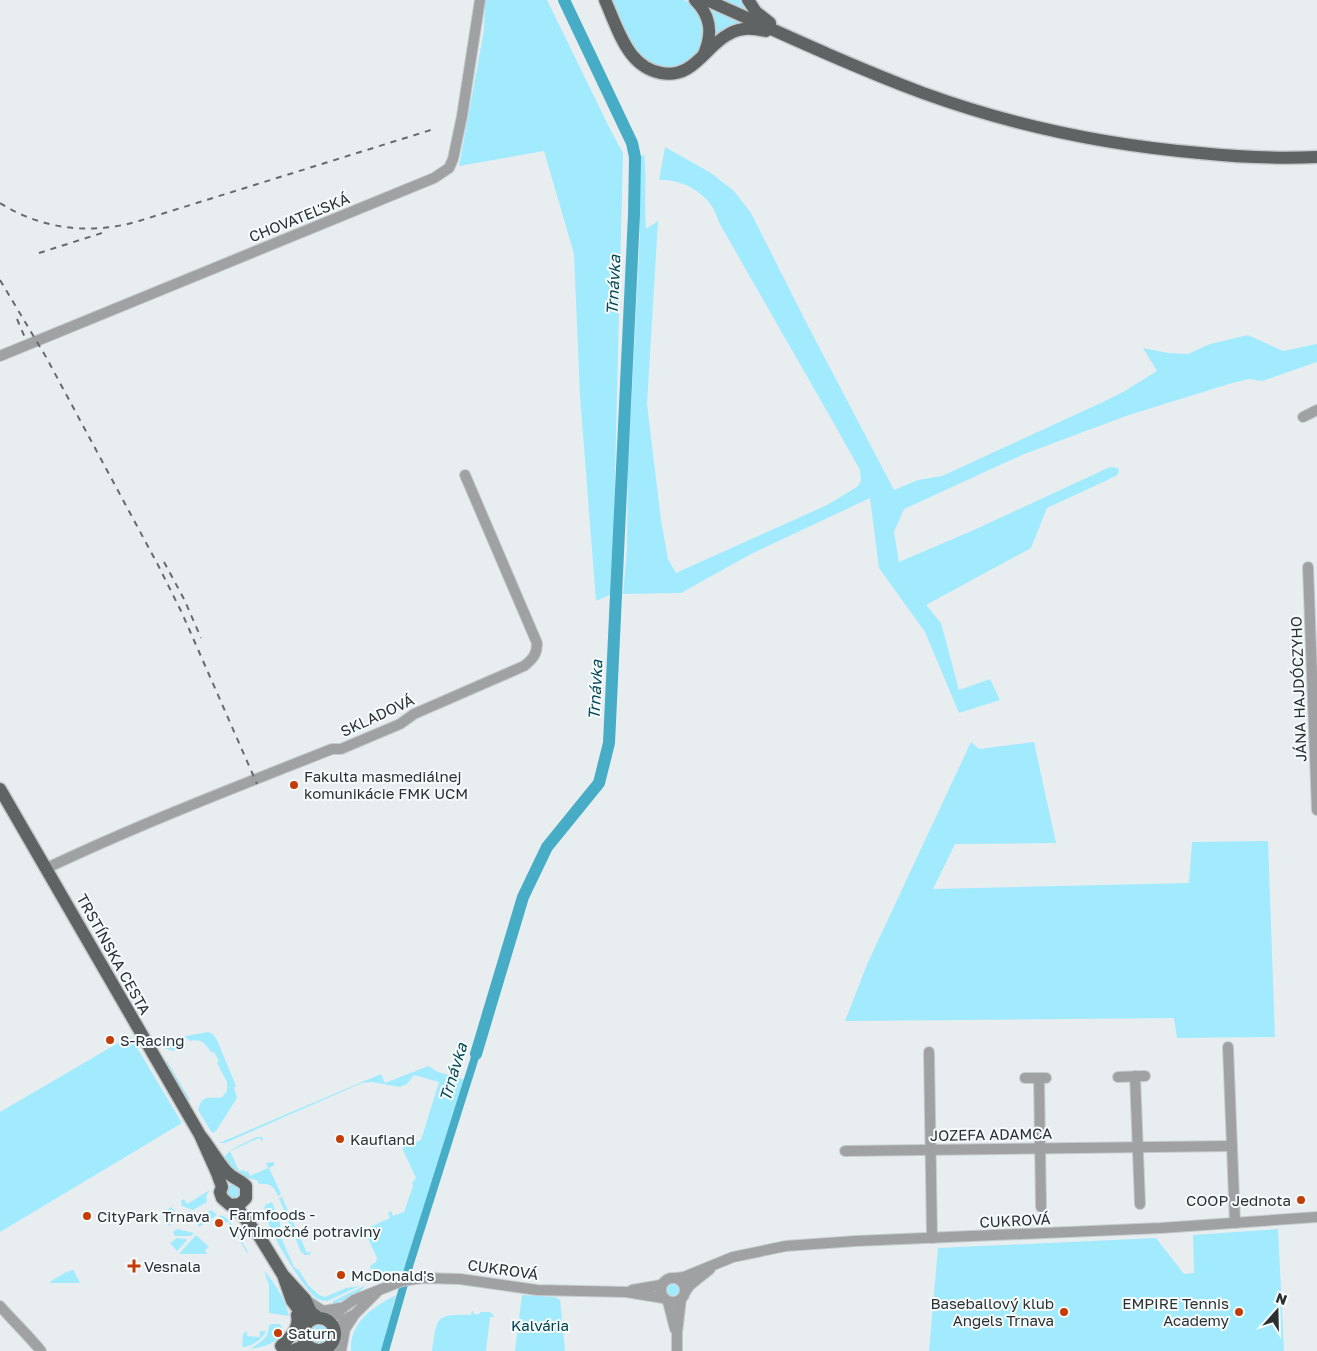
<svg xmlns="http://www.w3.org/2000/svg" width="1317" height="1351" viewBox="0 0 1317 1351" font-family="'Golos Text',sans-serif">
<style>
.green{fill:#a2eafe}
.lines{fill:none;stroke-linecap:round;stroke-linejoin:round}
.canal{stroke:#47adc7;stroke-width:8}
.river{stroke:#47adc7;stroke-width:12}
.minor-casing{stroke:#c6cccd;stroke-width:12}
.major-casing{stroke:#c6cccd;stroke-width:15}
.minor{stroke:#9fa1a2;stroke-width:10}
.major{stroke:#5f6364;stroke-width:12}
.rail{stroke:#676a6c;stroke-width:2;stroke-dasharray:6 6;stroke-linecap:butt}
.poi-dot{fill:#c43c06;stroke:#f5fcfd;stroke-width:2}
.labels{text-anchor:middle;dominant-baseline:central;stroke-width:4;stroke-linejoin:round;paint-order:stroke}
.street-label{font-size:15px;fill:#2d2f30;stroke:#f5fcfd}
.poi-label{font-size:15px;fill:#2d2f30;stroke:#f5fcfd;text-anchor:start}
.park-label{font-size:15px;fill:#00404d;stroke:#f5fcfd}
.water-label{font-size:16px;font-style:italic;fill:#094855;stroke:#f5fcfd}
</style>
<rect width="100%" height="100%" fill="#e8eef0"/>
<g class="green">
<polygon points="485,0 547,0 609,127 623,153 612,594 596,601 580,396 574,254 544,151 459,166 484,30"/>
<path d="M 610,0 L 684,0 C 732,24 687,91 643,61 C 628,50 618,17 610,0 Z"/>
<polygon points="723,0 744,0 749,12"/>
<polygon points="707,7 746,25 713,42"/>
<path d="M 665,147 L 711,173 L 734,191 L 751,213 L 807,324 L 894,490 L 918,480 L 942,476 L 1105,401 L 1123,392 L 1157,371 L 1143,348 L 1168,353 L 1188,354 L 1210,344 L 1248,335 L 1283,351 L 1317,344 L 1317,362 L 1262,381 L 1249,379 L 1232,383 L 1129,415 L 1083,432 L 1022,455 L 904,509 L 894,532 L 899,562 L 976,529 L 1110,467 L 1118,468 L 1119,472 L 1116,476 L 1047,508 L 1031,548 L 926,605 L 941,623 L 959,690 L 990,679 L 1000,700 L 959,713 L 925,632 L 879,568 L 870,498 L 751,554 L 681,593 L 623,594 L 627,550 L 628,472 L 640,234 L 639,159 L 644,154 C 647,179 644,204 646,229 L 658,221 L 647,404 L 661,520 L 668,559 L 676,573 L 827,505 L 857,487 L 861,481 L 860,470 L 832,420 L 721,226 C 717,218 714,207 708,201 C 696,187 677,179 659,180 Z"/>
<polygon points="971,742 979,749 1034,742 1056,843 955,844 933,889 1189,883 1192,842 1268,841 1275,1037 1177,1038 1174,1018 845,1021 868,962"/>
<path d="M 208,1032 L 213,1034 L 217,1040 L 236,1086 L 234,1088 L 237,1098 L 216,1131 L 212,1133 L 198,1110 C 203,1092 210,1100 222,1097 L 227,1091 L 227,1082 L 217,1063 L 219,1061 L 214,1052 L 212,1053 C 205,1044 202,1038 190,1041 L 187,1038 L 176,1042 L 174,1046 L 176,1049 L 173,1051 L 162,1047 L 158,1041 Z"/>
<polygon points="130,1036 182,1123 0,1232 0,1112"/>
<polygon points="167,1061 190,1100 187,1100 165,1063"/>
<polygon points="428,1066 438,1072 465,1080 404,1271 387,1272 375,1277 370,1266 376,1262 377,1258 367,1236 363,1235 357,1236 354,1229 356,1227 359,1232 390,1218 388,1213 391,1211 393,1216 404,1212 413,1186 412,1183 416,1178 402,1148 421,1140 439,1082 414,1075 407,1084 400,1087 371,1082 362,1083 225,1143 219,1143 381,1074 385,1083"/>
<path d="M 257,1137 L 262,1137 L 263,1142 L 259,1138 L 230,1151 L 239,1171 L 244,1170 L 245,1172 L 248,1171 L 250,1176 L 268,1168 L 266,1163 L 273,1162 L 275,1165 L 269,1168 L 281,1194 L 278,1196 C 274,1186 270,1183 259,1184 L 257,1180 C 243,1178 231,1169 224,1157 L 232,1149 Z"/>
<polygon points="233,1184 240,1187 240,1198 230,1200 225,1191 228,1186"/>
<polygon points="210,1190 206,1196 207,1202 193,1210 182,1206 181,1201 184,1199 187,1204"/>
<polygon points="282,1197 307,1253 312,1251 309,1255 305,1255 301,1252 279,1198"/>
<path d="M 272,1202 L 280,1223 L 281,1237 L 294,1267 L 299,1270 L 308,1285 L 319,1295 L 325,1297 L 346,1288 L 360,1286 L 327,1301 C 323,1301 319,1300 316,1298 C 302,1287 260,1219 265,1205 Z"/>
<path d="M 171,1207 C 178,1212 175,1221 169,1226 L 164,1218 L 171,1214 L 168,1209 Z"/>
<polygon points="211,1210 217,1215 199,1227 198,1225 198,1220"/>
<polygon points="221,1215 228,1219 248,1252 247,1253 228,1221 223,1224 219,1217"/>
<polygon points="177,1229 194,1233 191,1236 175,1236 173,1232"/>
<polygon points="1278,1229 1284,1351 929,1351 938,1248 1156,1238 1184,1274 1194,1273 1193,1235"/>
<polygon points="196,1235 209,1247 205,1250 207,1254 179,1254"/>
<polygon points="177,1238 186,1239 187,1240 177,1251 170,1243"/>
<polygon points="73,1269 80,1283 50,1283 51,1281 68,1271 69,1272"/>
<path d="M 264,1271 C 274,1281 286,1301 289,1316 L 269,1313 L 269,1285 Z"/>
<circle cx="673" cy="1290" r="6"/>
<polygon points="366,1285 359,1292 334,1305 333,1303 333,1301"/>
<path d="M 396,1295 L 382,1351 L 351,1351 C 349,1321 374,1307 396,1295 Z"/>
<polygon points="522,1295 555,1297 560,1300 565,1351 515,1351"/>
<path d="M 472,1310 L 474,1314 L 480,1314 L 480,1312 L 490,1312 L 495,1317 L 490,1317 L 486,1351 L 432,1351 C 437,1317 435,1314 471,1315 Z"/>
<circle cx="319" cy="1334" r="11"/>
<path d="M 275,1324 L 280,1324 L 284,1332 C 275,1344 264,1347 250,1349 C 261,1341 268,1340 269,1325 Z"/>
<path d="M 247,1331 L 247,1336 L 260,1337 L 260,1331 L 266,1331 C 262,1340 251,1347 242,1347 L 243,1334 Z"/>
</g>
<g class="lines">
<polyline class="canal" points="385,1351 410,1263 476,1054"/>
<polyline class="river" points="476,1054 523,897 547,847 599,783 609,743 634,215 635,157 632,143 564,0"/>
<defs>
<g id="minor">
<polyline points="0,356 434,178 449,168 453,159 462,116 480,0"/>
<polyline points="1303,417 1317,410"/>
<polyline points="1308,567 1317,810"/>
<path d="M 47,868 C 140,824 236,787 332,749 L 341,749 L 400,724 L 414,714 L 524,666 C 533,659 537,654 537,643 L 465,475"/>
<polyline points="1228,1047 1235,1223"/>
<polyline points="929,1052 932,1238"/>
<polyline points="1135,1076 1140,1204"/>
<polyline points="1118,1077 1145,1076"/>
<polyline points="1025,1078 1046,1078"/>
<polyline points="1039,1078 1041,1207"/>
<polyline points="845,1151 1232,1146"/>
<circle cx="673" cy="1290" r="12"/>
<polyline points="676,1278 684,1277 733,1257 786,1246 856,1241 1161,1228 1317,1217"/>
<polyline points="632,1290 661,1285"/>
<polyline points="685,1292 690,1285 710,1269"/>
<polyline points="306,1300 323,1311 340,1308"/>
<polyline points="668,1302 675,1329"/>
<path d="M 0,1306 C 14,1322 28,1335 41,1351"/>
<polyline points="324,1319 334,1316 344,1307 354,1300 402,1281 423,1278 460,1279 537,1290 626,1292 663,1298"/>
<polyline points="335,1332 344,1320 355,1314 377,1292"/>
<polyline points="333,1342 334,1351"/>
<polyline points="318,1350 320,1351"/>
<polyline points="341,1351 345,1329 353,1317"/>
<polyline points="677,1351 677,1333 681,1299"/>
</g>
<g id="major">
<path d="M 605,0 C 613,18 620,40 632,55 C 640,65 650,71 661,73 C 694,79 705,46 729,34 C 741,27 753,28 766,31"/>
<path d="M 695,0 C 711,16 713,33 704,54"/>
<path d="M 707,0 C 778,32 849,65 923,93 C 1011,125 1106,145 1200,153 C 1239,157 1278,159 1317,157"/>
<polyline points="748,0 756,12 770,23"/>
<path d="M 0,789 L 200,1135 L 217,1173 L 222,1187 L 220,1192 L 222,1198 L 230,1205 L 240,1204 L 246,1198 L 246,1186 C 240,1179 233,1179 227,1172 C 217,1161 210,1147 200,1135"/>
<polyline points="237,1205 242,1215 259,1236 283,1275 292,1301 304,1317 306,1325"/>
<polyline points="285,1277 305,1299 311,1312 319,1318"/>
<circle cx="319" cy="1334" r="16"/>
<path d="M 281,1346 C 290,1337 300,1329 297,1315"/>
<polyline points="291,1351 301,1347 308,1346"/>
</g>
</defs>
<use href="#minor" class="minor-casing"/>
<use href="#major" class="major-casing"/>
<use href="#minor" class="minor"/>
<use href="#major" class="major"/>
<g class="rail">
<path d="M 0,203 C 43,230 91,235 139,221 L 434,129"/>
<polyline points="39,253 102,233"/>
<polyline points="0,280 46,357 158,565 182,613 257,784"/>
<polyline points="17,319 26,340"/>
<polyline points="164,562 184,599 201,638"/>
</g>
</g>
<g class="poi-dot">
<circle cx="294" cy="785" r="5"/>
<circle cx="110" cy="1040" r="5"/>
<circle cx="340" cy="1139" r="5"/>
<circle cx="1301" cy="1200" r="5"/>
<circle cx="87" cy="1216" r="5"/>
<circle cx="219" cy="1223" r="5"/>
<path d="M131.5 1258.5h5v5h5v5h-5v5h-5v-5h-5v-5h5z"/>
<circle cx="341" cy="1275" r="5"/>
<circle cx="1064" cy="1312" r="5"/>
<circle cx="1239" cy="1312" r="5"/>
<circle cx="278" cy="1333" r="5"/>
</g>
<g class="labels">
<g class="street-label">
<text transform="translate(299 217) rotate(-22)">CHOVATEĽSKÁ</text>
<text transform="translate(1298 689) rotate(-92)">JÁNA HAJDÓCZYHO</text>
<text transform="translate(377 715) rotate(-25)">SKLADOVÁ</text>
<text transform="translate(114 954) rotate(61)">TRSTÍNSKA CESTA</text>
<text transform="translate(991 1134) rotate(-1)">JOZEFA ADAMCA</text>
<text transform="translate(1015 1220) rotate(-3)">CUKROVÁ</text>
<text transform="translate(503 1269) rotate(8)">CUKROVÁ</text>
</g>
<g class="poi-label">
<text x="304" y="776">Fakulta masmediálnej<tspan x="304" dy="17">komunikácie FMK UCM</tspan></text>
<text x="120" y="1040">S-Racing</text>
<text x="350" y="1139">Kaufland</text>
<text x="1291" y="1200" text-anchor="end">COOP Jednota</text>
<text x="229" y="1214">Farmfoods -<tspan x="229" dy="17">Výnimočné potraviny</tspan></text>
<text x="97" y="1216">CityPark Trnava</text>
<text x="144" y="1266">Vesnala</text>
<text x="351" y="1275">McDonald's</text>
<text x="1054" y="1303" text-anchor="end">Baseballový klub<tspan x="1054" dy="17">Angels Trnava</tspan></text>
<text x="1229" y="1303" text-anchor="end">EMPIRE Tennis<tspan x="1229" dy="17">Academy</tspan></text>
<text x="288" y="1333">Saturn</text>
</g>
<g class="park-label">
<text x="540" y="1325">Kalvária</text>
</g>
<g class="water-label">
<text transform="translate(613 285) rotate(-87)">Trnávka</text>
<text transform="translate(595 690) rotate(-87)">Trnávka</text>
<text transform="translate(453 1072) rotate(-73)">Trnávka</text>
</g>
</g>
<g transform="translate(1277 1311) rotate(20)" stroke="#f5fcfd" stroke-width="4" paint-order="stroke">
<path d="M0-4L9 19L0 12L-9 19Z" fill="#2d2f30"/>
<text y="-8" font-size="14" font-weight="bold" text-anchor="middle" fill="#2d2f30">N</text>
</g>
</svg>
